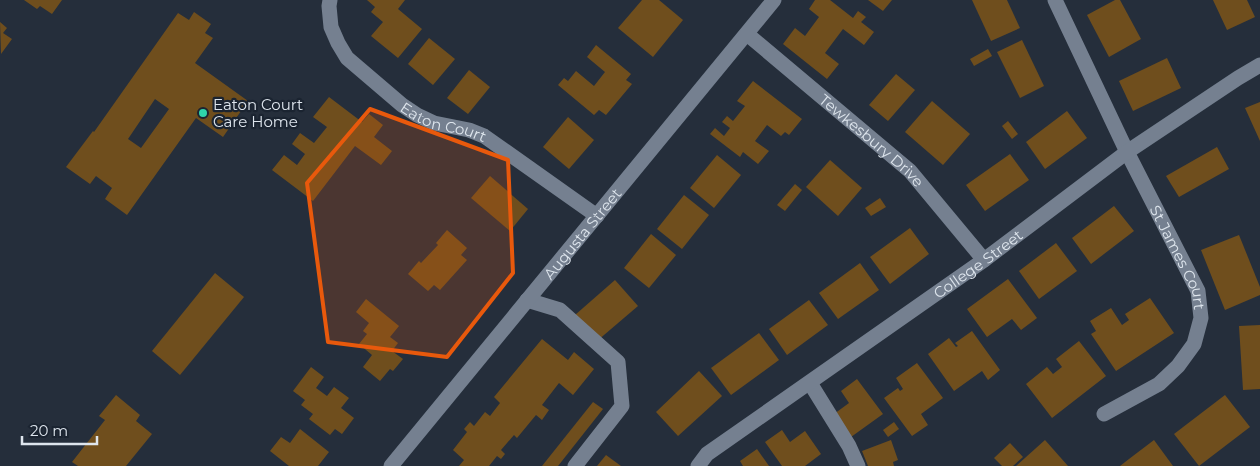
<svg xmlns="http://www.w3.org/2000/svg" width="1260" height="466" viewBox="0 0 1260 466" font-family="Montserrat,sans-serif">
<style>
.building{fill:#6f4e1d;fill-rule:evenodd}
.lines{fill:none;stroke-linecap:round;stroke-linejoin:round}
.street{stroke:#758090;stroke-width:15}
.marked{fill:#e8590c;fill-opacity:0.2;stroke:#e8590c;stroke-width:4;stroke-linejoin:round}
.poi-dot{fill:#2fd4aa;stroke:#1b2431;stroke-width:2}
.labels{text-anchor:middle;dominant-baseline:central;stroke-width:4.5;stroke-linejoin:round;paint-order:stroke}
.poi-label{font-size:15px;fill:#dee5ed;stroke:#1b2431;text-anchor:start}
.street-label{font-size:15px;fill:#dee5ed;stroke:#1b2431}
</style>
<rect width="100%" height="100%" fill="#252e3b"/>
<g class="building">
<polygon points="24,0 62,0 52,14 40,6 37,9"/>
<polygon points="367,0 405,0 398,9 422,29 398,58 371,36 383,22 371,12 375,7"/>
<polygon points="642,0 659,0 683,20 653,57 618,28"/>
<polygon points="815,0 830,0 853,18 858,11 866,17 861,22 874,32 864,45 843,29 825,53 839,64 827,79 783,44 795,28 805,36 819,17 809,9"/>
<polygon points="868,0 892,0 883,11"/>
<polygon points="972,0 1007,0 1020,28 991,41"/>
<polygon points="1115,0 1120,0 1141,39 1109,57 1087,15"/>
<polygon points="1213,0 1247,0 1255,17 1227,30"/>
<path d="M 194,12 L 211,24 L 205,33 L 213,38 L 195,63 L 248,101 L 223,137 L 196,118 L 127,215 L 105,199 L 112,188 L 96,176 L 90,184 L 66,167 L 93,131 L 94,132 L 178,13 L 189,20 ZM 155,99 L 169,109 L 141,148 L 128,139 Z"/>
<polygon points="0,22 7,28 3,33 12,39 1,54"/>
<polygon points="429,38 455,59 433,85 408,64"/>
<polygon points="1022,40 1044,86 1020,98 997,52"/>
<polygon points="596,45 631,74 626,80 632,84 606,115 599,110 594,115 558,85 564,78 568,81 576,71 594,86 605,72 587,57"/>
<polygon points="988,49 992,56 974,66 970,59"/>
<polygon points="1167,58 1181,88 1133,111 1119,81"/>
<polygon points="469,70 490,87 468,114 447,98"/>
<polygon points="896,74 915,90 888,121 869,105"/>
<polygon points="753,81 802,119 789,135 785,132 781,136 767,125 755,141 769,151 758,164 743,152 740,157 710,134 715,128 724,136 730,128 722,122 727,116 733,121 745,106 737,101"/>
<polygon points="329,97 362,122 369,114 383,125 374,137 392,151 381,165 355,146 313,201 272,170 284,155 297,165 305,154 292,144 300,133 314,143 327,127 313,117"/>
<polygon points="932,101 970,134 943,165 905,132"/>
<polygon points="1260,102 1260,141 1245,108"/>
<polygon points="1067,111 1087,138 1045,169 1026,142"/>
<polygon points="568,117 594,140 569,169 543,147"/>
<polygon points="1008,121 1018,134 1012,139 1002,126"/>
<polygon points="1217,147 1229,169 1179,197 1166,176"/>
<polygon points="1010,154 1029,180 985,211 966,185"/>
<polygon points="717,155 741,175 714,208 690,188"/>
<polygon points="830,160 862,188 838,216 806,187"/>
<polygon points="490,176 528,209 510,231 471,198"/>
<polygon points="795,184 802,190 785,211 777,205"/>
<polygon points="684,195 709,215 682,249 657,229"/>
<polygon points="880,198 886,207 871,216 865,208"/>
<polygon points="1114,206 1134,231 1091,264 1072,238"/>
<polygon points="910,228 929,254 890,284 870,257"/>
<polygon points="447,230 467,248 461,255 467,260 440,290 434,285 428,291 408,274 419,261 421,263 438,245 436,243"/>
<polygon points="651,234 676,255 649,288 624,268"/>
<polygon points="1239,235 1260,287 1260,295 1225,310 1201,250"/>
<polygon points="1056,243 1077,271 1039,299 1019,271"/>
<polygon points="860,263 879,290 838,319 819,293"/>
<polygon points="215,273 244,297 180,375 152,351"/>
<polygon points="1008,279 1037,318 1021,330 1012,319 987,337 967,309"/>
<polygon points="615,280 638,306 597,341 575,315"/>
<polygon points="1150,298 1174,333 1116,371 1091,334 1096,331 1090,321 1111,308 1122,325 1129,320 1125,314"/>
<polygon points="366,299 399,326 390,337 398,343 392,351 403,359 393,371 390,369 380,381 363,367 372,355 359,344 367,334 363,331 369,323 356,312"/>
<polygon points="809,300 828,325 787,355 769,329"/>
<polygon points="1260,325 1260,389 1243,390 1239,326"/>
<polygon points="972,331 1000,370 988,380 982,371 954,391 928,354 949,338 956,347 958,346 955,343"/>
<polygon points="759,333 779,360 731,395 711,368"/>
<polygon points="542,339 568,360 574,352 594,369 573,395 559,383 542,405 549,410 542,420 536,415 517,438 514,435 501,450 505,454 501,459 497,456 489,466 459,466 464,460 453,450 467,432 464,429 470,422 474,426 485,412 490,416 500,403 494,397"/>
<polygon points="1079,341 1106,376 1052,418 1026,384 1047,367 1053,374 1062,367 1056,359"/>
<polygon points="917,363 943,398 921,414 928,425 912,436 884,398 898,388 900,391 903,389 896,378"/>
<polygon points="311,367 324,377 316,388 327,396 334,387 349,398 341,408 354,418 342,434 335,429 330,435 309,419 313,414 301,405 305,400 293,391"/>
<polygon points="699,371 722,396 678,436 656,412"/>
<polygon points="857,379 883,414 851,437 834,414 849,403 841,391"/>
<polygon points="116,395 140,415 136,421 152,434 126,466 78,466 72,462 105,420 99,416"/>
<polygon points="1225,395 1250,427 1199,466 1174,434"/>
<polygon points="593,402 603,409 558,466 542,466"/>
<polygon points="894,422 899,429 888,437 883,430"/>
<polygon points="300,429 329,452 318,466 289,466 270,451 281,437 290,443"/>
<polygon points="782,430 790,442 805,431 821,454 805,466 782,466 765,442"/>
<polygon points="891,440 898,460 893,462 894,466 868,466 862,451"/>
<polygon points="1045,440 1068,466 1016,466"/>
<polygon points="1154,440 1173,466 1120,466 1129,459"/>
<polygon points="1010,443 1023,457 1013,466 1002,466 994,458"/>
<polygon points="757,449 769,466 743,466 740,461"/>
<polygon points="606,455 621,466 597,466"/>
</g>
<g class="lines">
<g class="street">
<path id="s1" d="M 330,0 L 329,6 L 331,27 L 338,43 L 347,58 L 402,105 L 417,115 L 434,123 L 469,130 L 484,136 L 597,216"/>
<path id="s2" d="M 1055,0 L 1127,152 L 1198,291 L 1201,318 L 1194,344 L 1178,366 L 1159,384 L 1104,414"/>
<path id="s3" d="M 747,34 L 910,171 L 984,260"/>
<polyline points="527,300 560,310 618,362 622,406 575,466"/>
<polyline points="810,383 849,446 858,466"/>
<path id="s4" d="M 391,466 L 774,0"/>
<path id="s5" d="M 698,466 L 707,454 L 984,260 L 1127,152 L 1238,78 L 1260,65"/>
</g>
</g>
<path class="marked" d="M 370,109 L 508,160 L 513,273 L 447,357 L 328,342 L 307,183 Z"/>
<circle class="poi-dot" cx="203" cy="113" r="5"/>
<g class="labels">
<g class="poi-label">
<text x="213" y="104">Eaton Court<tspan x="213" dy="17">Care Home</tspan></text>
</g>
<g class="street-label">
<text stroke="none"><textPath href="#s1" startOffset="180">Eaton Court</textPath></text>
<text stroke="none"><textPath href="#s3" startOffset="164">Tewkesbury Drive</textPath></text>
<text stroke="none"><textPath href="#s4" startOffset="301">Augusta Street</textPath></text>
<text stroke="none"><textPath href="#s2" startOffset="286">St James Court</textPath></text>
<text stroke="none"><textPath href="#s5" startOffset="346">College Street</textPath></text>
</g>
</g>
<path d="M22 436v8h75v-8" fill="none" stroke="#dee5ed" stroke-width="2.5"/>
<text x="30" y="436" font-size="15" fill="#dee5ed" stroke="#1b2431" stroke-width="4" paint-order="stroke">20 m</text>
</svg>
